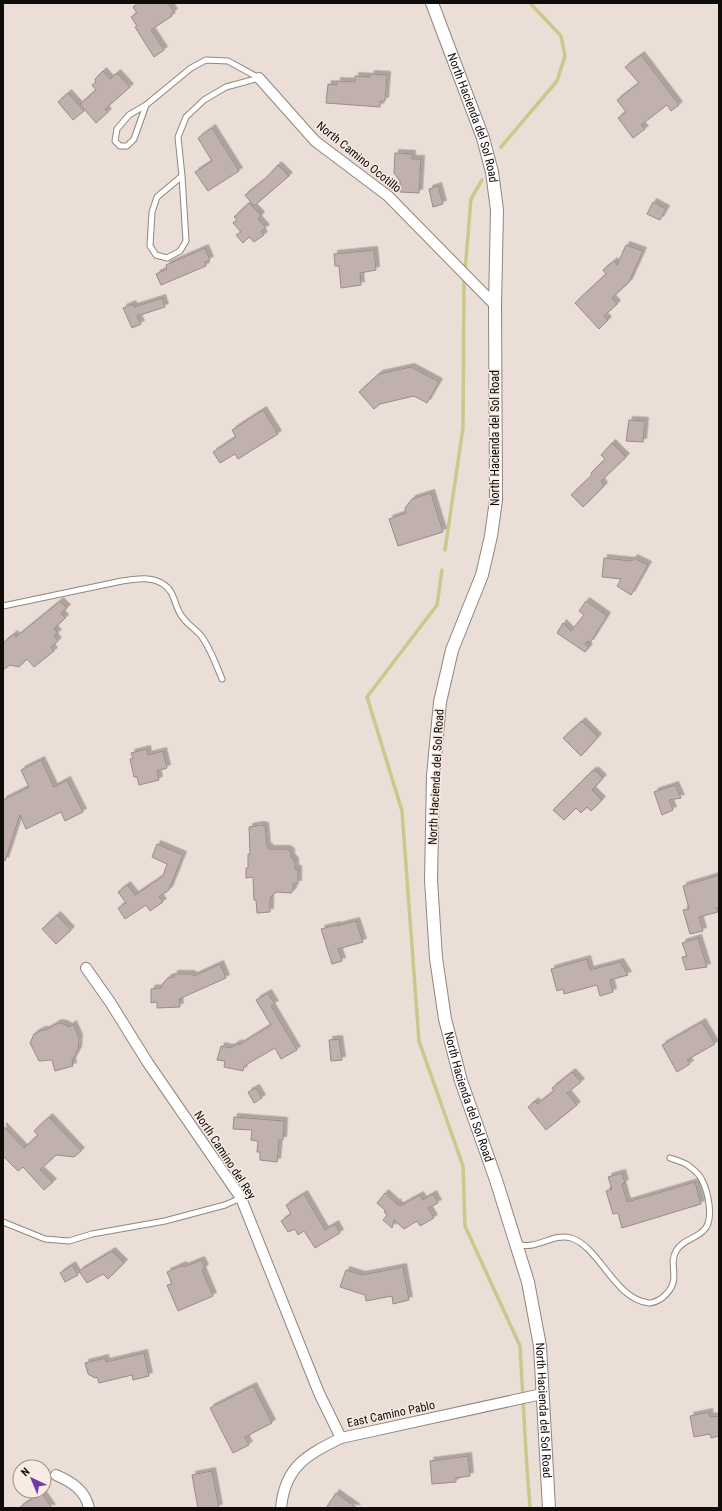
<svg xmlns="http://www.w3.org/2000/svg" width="722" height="1511" viewBox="0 0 722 1511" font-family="'Roboto Condensed',sans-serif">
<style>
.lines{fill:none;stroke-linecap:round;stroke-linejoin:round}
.stream{stroke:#cac88b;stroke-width:3.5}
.building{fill:#c0b1ae;stroke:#998c88;filter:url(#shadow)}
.service-casing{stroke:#91867e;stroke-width:7}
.minor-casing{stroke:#91867e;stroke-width:12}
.tertiary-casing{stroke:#91867e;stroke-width:14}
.service{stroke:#fff;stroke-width:5}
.minor{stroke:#fff;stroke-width:10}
.tertiary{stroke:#fff;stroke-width:12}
.labels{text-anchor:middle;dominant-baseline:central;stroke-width:3;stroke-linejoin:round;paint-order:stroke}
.street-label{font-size:12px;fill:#100c09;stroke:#f7ebe3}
</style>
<defs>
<filter id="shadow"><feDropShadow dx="3.5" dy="-3.5" stdDeviation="0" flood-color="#0004"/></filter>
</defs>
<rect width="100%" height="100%" fill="#eaded6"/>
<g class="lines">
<g class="stream">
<polyline points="501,147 557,81 565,56 561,36 530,3"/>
<polyline points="465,271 471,199 482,180"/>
<polyline points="445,550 463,428 464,278"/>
<polyline points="442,570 437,605 367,697 402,811 419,1041 463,1166 465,1226 520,1346 526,1453 530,1508"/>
</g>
</g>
<g class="building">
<polygon points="138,3 168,3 174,12 171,14 172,16 151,30 164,50 154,57 135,27 137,26 131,17 137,13 133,7"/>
<polygon points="641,55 679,105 671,111 667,105 641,125 645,129 633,138 618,118 626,112 617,100 639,83 625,67"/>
<polygon points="103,71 110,79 117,73 130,87 105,109 108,112 96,123 80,104 96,90 92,85 96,82 95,79"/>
<polygon points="371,74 387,75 385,101 380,101 380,107 326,103 328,84 337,85 337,81 355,82 355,76 370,77"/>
<polygon points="68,93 84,111 73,120 58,102"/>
<polygon points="212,128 239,171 208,191 195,172 212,161 198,138"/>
<polygon points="395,153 412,154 412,159 421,159 419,193 400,192 400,181 394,173"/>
<polygon points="278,165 289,176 254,206 245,195 265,179"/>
<polygon points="438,186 443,204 433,207 429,189"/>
<polygon points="653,202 666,209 660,220 647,214"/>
<polygon points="249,203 261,215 258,219 266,228 261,231 264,235 254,242 249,237 243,243 236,235 241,232 233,223 237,219 234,217"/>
<polygon points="626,245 643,251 629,282 612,298 617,304 604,316 608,320 599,329 575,303 606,274 603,270 614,261 617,265"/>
<polygon points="205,248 210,260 205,262 206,266 161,285 156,274 167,269 166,265"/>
<polygon points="374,250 376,270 360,273 361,285 341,288 339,266 335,266 334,254"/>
<polygon points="162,298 165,307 137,316 141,324 132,328 123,308 132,304 134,307"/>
<polygon points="411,367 439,382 427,403 414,396 380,404 374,409 359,392 379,374"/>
<polygon points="263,410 278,434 238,459 235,454 220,463 213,452 236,437 232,430"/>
<polygon points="629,420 645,421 643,442 626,441"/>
<polygon points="612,443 626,457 601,481 604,486 583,507 571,495 592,475 591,473 605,459 601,455"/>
<polygon points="431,493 443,532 398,546 389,519 406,513 405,508 412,499"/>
<polygon points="604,558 632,561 634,558 648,565 631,595 617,586 621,579 602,577"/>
<polygon points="60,601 67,608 61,613 65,618 54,629 58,633 54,636 58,641 51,647 54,651 34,667 27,659 19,667 10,665 3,670 3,643 14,634 16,637"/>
<polygon points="586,601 607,616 590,643 588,641 585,644 589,647 585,652 557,633 563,623 571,631 584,615 579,611"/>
<polygon points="582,721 598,737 581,756 563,738"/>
<polygon points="147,749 148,755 163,751 167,768 157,771 159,780 139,785 137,777 134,777 130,759 133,758 131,753"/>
<polygon points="41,760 54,787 67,780 83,812 65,821 61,812 26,829 20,815 5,861 3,860 3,800 29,787 21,770"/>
<polygon points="592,771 596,771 603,778 592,790 602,800 591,811 587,807 581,813 576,808 564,820 553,810"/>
<polygon points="675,785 681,798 669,800 673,810 662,815 654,792"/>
<polygon points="260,825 265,826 267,847 269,847 269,849 287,849 291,852 291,857 295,861 295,869 298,869 298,884 293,884 293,891 291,893 276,892 270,898 270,912 257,913 256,900 254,900 253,877 246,878 246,868 248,868 248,854 250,854 249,827"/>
<polygon points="157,844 183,855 169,890 159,897 163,902 150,911 146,905 125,919 118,908 126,903 118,892 127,885 135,895 163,876 167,864 152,857"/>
<polygon points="719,875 719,907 716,908 718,912 699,917 703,931 690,934 683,910 689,909 683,886"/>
<polygon points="57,915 71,930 56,944 42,929"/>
<polygon points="356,921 363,942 338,949 342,961 332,964 321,929 337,925 337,926"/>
<polygon points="698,938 707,967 686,970 682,957 687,956 682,943"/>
<polygon points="587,959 590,970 620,962 628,975 610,980 613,992 600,996 597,985 564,994 563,989 557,991 551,969"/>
<polygon points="220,964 226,978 179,999 180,1007 157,1008 157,1002 151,1003 151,989 161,988 164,982 168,978 174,977 174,974 191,974 194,976"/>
<polygon points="268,993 275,1004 271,1006 297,1050 281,1059 275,1048 244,1066 243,1071 224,1067 225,1061 217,1060 221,1046 230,1048 239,1043 239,1045 271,1025 256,1000"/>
<polygon points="702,1022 715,1044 687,1060 690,1064 677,1072 662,1045"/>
<polygon points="58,1023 64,1024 69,1027 73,1024 79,1038 78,1050 72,1061 73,1066 55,1071 52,1060 39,1061 30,1043 34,1034 42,1030 46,1030"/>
<polygon points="339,1039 342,1060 331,1061 329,1040"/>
<polygon points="572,1072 581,1082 567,1093 577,1105 546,1130 528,1107 535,1101 537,1104 554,1091 552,1088"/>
<polygon points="256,1088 262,1098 254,1103 248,1092"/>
<polygon points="49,1117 81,1151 74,1157 56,1155 40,1170 53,1182 44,1190 23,1167 18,1171 3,1156 3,1126 24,1148 38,1135 34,1131"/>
<polygon points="234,1117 284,1121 283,1140 279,1140 277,1162 260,1160 260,1152 257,1152 258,1141 251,1140 252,1130 233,1129"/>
<polygon points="622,1173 625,1183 622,1184 627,1202 695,1182 701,1204 622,1228 618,1213 613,1214 606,1191 612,1189 608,1177"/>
<polygon points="385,1193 397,1204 398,1202 397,1204 400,1206 420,1195 423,1200 433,1194 438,1203 428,1208 434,1218 420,1226 417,1221 404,1229 394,1220 392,1228 383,1220 387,1215 384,1212 386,1211 377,1203"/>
<polygon points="304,1194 325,1230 335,1224 340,1233 315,1248 304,1231 298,1235 295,1229 288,1232 281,1221 291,1214 286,1205"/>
<polygon points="112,1251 124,1263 108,1279 103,1274 87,1283 79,1271"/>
<polygon points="201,1260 205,1268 202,1270 213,1296 178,1311 167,1285 172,1284 167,1272 183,1265 184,1267"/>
<polygon points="72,1265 78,1275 65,1282 60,1273"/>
<polygon points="403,1267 409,1300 393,1304 392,1296 366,1301 365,1295 340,1287 346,1270 362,1275"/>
<polygon points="144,1353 149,1376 133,1380 132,1375 99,1383 97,1377 95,1378 88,1374 85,1363 105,1358 106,1362"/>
<polygon points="253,1386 272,1423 245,1437 249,1445 233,1453 210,1408"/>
<polygon points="709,1412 710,1417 719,1416 719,1436 711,1438 710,1434 694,1437 690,1416"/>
<polygon points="468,1456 470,1476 456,1478 456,1482 432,1484 430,1461"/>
<polygon points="212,1471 219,1508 198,1508 192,1475"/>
<polygon points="41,1492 52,1508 19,1508"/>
<polygon points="336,1493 357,1508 326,1508"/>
</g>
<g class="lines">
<defs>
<g id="service">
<polyline points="146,105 134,139 127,146 120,146 115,141 117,129 129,115 146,105 191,68 206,60 228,61 259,78"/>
<polyline points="182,176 157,197 152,212 150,246 156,255 167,258 180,251 186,241 182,176 178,137 186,117 204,100 226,87 259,78"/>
<path d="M 3,606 L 122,581 C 136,579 150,576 163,584 C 175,591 174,605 181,615 C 186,624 196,629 202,637 C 211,650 216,664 222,679"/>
<polyline points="3,1222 45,1239 69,1241 92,1234 165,1221 225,1205 241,1198"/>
<path d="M 517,1245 C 522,1245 528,1246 532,1245 C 545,1243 557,1234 571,1238 C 600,1247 614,1299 649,1303 C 653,1303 659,1300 662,1298 C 684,1280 667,1267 676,1251 C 682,1240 695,1239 703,1231 C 715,1221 708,1192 702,1180 C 700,1175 693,1169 689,1166 C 684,1162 676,1160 670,1158"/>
</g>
<g id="minor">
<polyline points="259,78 315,141 388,196 495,305"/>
<polyline points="86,968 110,1002 148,1063 241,1198 319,1393 341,1438"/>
<path d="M 56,1475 C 72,1482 85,1490 89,1508"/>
<path d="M 281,1508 C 285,1466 307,1455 341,1438 L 542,1394"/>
</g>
<g id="tertiary">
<path id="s1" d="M 432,3 L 483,138 L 492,172 L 497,210 L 495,305 L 496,500 L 491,536 L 482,575 L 452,650 L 440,702 L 433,776 L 431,880 L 436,958 L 445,1019 L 461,1081 L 496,1180 L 528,1282 L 540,1346 L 549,1508"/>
</g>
</defs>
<use href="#service" class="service-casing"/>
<use href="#minor" class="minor-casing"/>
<use href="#tertiary" class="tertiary-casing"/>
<use href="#service" class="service"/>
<use href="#minor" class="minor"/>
<use href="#tertiary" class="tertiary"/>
</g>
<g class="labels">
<g class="street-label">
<text stroke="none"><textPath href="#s1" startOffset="122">North Hacienda del Sol Road</textPath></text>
<text transform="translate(359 157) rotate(39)">North Camino Ocotillo</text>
<text transform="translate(495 438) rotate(-90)">North Hacienda del Sol Road</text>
<text transform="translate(436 777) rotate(-87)">North Hacienda del Sol Road</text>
<text stroke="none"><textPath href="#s1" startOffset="1118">North Hacienda del Sol Road</textPath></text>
<text transform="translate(225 1155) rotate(57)">North Camino del Rey</text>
<text stroke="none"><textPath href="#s1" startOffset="1442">North Hacienda del Sol Road</textPath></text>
<text transform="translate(391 1414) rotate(-12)">East Camino Pablo</text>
</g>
</g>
<rect width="722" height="1511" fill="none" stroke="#100c09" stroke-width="8"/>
<g transform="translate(32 1479) rotate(316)"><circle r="19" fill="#f7ebe3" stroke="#9b928c"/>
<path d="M0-3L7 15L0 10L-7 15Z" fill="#6f39af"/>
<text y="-6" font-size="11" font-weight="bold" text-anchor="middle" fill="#100c09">N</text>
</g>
</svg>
